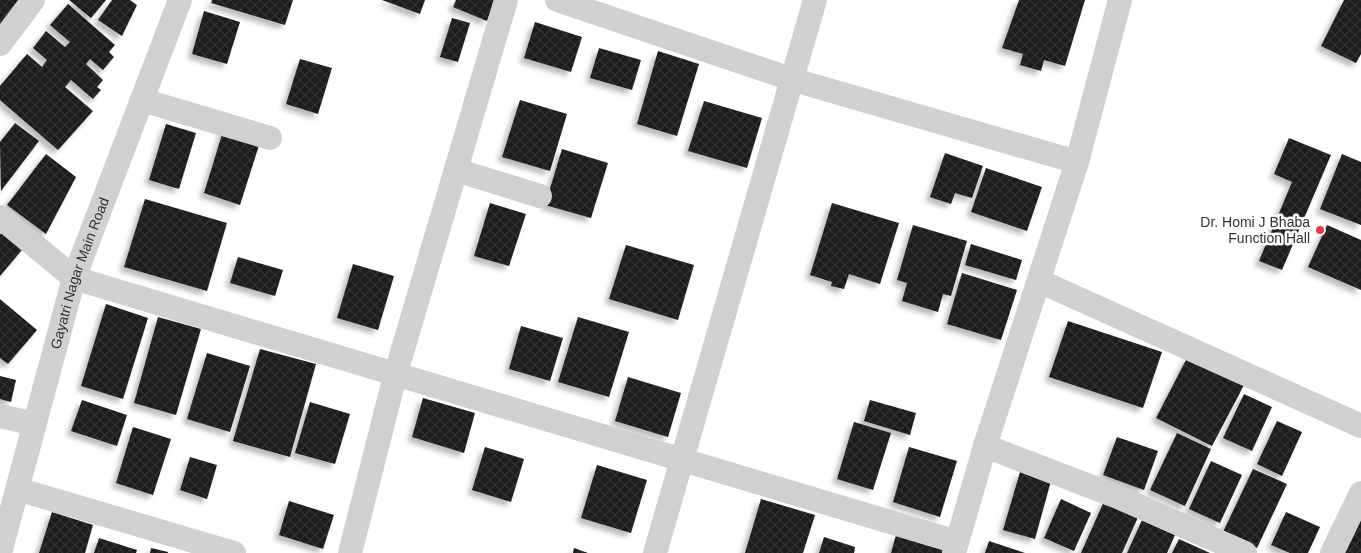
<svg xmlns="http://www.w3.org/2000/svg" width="1361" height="553" viewBox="0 0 1361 553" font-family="Arial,sans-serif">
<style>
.building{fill:url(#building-cross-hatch);filter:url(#shadow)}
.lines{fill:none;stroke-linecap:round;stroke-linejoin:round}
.minor{stroke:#d0d0d0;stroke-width:24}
.poi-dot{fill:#e63946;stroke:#fff;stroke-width:2}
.labels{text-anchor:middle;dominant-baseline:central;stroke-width:5;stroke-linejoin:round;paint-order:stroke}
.poi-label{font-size:14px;fill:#333;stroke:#fff;text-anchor:end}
.street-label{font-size:14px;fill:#333;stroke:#fff}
</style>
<defs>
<pattern id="building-cross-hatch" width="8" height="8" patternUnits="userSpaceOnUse" patternTransform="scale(1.25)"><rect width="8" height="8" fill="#1a1a1a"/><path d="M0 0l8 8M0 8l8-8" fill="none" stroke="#333"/></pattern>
<filter id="shadow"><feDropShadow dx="-4.5" dy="4.5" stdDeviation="2.5" flood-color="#0004"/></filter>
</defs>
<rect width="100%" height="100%" fill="#fff"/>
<g class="building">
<polygon points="0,0 21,0 0,26"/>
<polygon points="69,0 106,0 91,18"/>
<polygon points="112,0 130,0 137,5 122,36 98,20"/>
<polygon points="212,0 293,0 285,25 211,3"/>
<polygon points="382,0 425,0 420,14"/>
<polygon points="456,0 495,0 487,21 453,7"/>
<polygon points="1019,0 1085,0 1065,66 1044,60 1041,71 1020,65 1023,54 1002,48"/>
<polygon points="1344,0 1361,0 1361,54 1356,63 1321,46"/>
<polygon points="68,4 115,45 109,52 114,57 103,70 90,59 86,64 103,80 97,87 101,90 93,99 71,80 65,87 93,111 58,150 0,100 0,86 27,54 42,67 47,60 33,48 46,31 65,47 70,42 50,25"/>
<polygon points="204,11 240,22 227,64 192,54"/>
<polygon points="452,18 470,23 458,62 440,57"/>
<polygon points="535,22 582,37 571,72 524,58"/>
<polygon points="599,48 641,60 632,90 590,78"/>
<polygon points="658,51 699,64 677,136 637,124"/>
<polygon points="300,59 332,68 318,114 286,104"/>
<polygon points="520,100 567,114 550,171 502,157"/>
<polygon points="704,101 762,118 747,168 688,151"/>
<polygon points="15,123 39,141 1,191 0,142"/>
<polygon points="166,124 196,133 179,189 149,180"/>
<polygon points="224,128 261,139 240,205 204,193"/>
<polygon points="1289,138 1331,155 1282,270 1259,261 1292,182 1274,174"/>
<polygon points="562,149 608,163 591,218 545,205"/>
<polygon points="945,153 983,166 972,198 955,193 951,204 930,197"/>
<polygon points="46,154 76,177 46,234 7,205"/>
<polygon points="1342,154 1361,162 1361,225 1320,209"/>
<polygon points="986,168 1042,187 1027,231 971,212"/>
<polygon points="145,199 227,223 207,291 124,267"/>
<polygon points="490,203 526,214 509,266 474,256"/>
<polygon points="832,203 899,223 880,284 849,274 844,289 831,286 832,282 810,275"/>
<polygon points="913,225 967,241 951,296 943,294 938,312 902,301 907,283 897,280"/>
<polygon points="1327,225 1361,240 1361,290 1308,267"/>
<polygon points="1,233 22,250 0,276 0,235"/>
<polygon points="971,244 1022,260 1016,280 965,265"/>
<polygon points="626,245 694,265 678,320 609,299"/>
<polygon points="238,257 283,270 275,296 230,283"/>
<polygon points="353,264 394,276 378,330 337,318"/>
<polygon points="962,273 1017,290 1001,340 947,324"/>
<polygon points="0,299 37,330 8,364 0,358"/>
<polygon points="106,304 148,318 123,399 81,386"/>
<polygon points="158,317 201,329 176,415 134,403"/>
<polygon points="578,317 629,332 609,397 558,382"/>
<polygon points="1068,321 1162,352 1143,408 1049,377"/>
<polygon points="521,326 563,338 550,381 509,369"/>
<polygon points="260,349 316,364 290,457 233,441"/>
<polygon points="207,353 250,366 230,432 187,419"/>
<polygon points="1188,356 1244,385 1212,446 1156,418"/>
<polygon points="0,376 16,380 11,402 0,399"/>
<polygon points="628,377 681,393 668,437 615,421"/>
<polygon points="1244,394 1272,407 1252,451 1223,438"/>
<polygon points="423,398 475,413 464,453 412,437"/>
<polygon points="82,400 127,415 117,446 71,431"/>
<polygon points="870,400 916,413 910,435 864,421"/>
<polygon points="310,402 350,414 335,464 295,453"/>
<polygon points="1277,421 1302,432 1282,476 1257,464"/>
<polygon points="854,422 891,433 873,490 837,479"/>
<polygon points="133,427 171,439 153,495 116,483"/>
<polygon points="1177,433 1211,449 1185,506 1150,490"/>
<polygon points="1117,437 1158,451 1144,490 1103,475"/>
<polygon points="485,447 524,459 511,502 472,490"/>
<polygon points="909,447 957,461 940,517 893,502"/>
<polygon points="190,457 217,465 207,499 180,490"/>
<polygon points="1211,461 1242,475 1220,523 1189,509"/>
<polygon points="597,465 647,480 631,533 581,518"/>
<polygon points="1253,469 1287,484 1257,548 1223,532"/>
<polygon points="1020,472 1051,481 1035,539 1003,530"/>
<polygon points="761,499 815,515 803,553 745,553"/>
<polygon points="1061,499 1091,513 1074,551 1044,538"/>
<polygon points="1105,499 1139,515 1122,553 1081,553"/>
<polygon points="289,501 334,515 323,549 279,535"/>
<polygon points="52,512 93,525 85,553 39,553"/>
<polygon points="1286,512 1320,527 1308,553 1290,553 1271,545"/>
<polygon points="1361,517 1361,553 1341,553"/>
<polygon points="1142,520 1175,535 1167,553 1127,553"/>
<polygon points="896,535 943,549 942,553 891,553"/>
<polygon points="824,537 855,547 854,553 819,553"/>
<polygon points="99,538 137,550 136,553 94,553"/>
<polygon points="1179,539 1210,553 1172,553"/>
<polygon points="989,541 1025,553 985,553"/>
<polygon points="151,548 168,552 168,553 150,553"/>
<polygon points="574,548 588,553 573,553"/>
</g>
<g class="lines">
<g class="minor">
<polyline points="557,0 794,80 1077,162"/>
<polyline points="0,44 33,0"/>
<polyline points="142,100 270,138"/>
<polyline points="456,170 540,196"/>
<polyline points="0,217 74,278 957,542"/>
<polyline points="1039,281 1361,426"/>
<polyline points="0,416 35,424"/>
<polyline points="985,446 1118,497 1245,553"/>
<polyline points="17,489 234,553"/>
<path id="s1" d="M 0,553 L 74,278 L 180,0"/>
<polyline points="350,553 395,376 506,0"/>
<polyline points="655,553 815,0"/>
<polyline points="954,553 985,446 1077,162 1120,0"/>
<polyline points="1332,553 1361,493"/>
</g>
</g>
<circle class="poi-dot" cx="1320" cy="230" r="5"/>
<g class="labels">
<g class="poi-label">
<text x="1310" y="222">Dr. Homi J Bhaba<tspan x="1310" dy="16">Function Hall</tspan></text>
</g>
<g class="street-label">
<text stroke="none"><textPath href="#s1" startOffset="291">Gayatri Nagar Main Road</textPath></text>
</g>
</g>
</svg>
